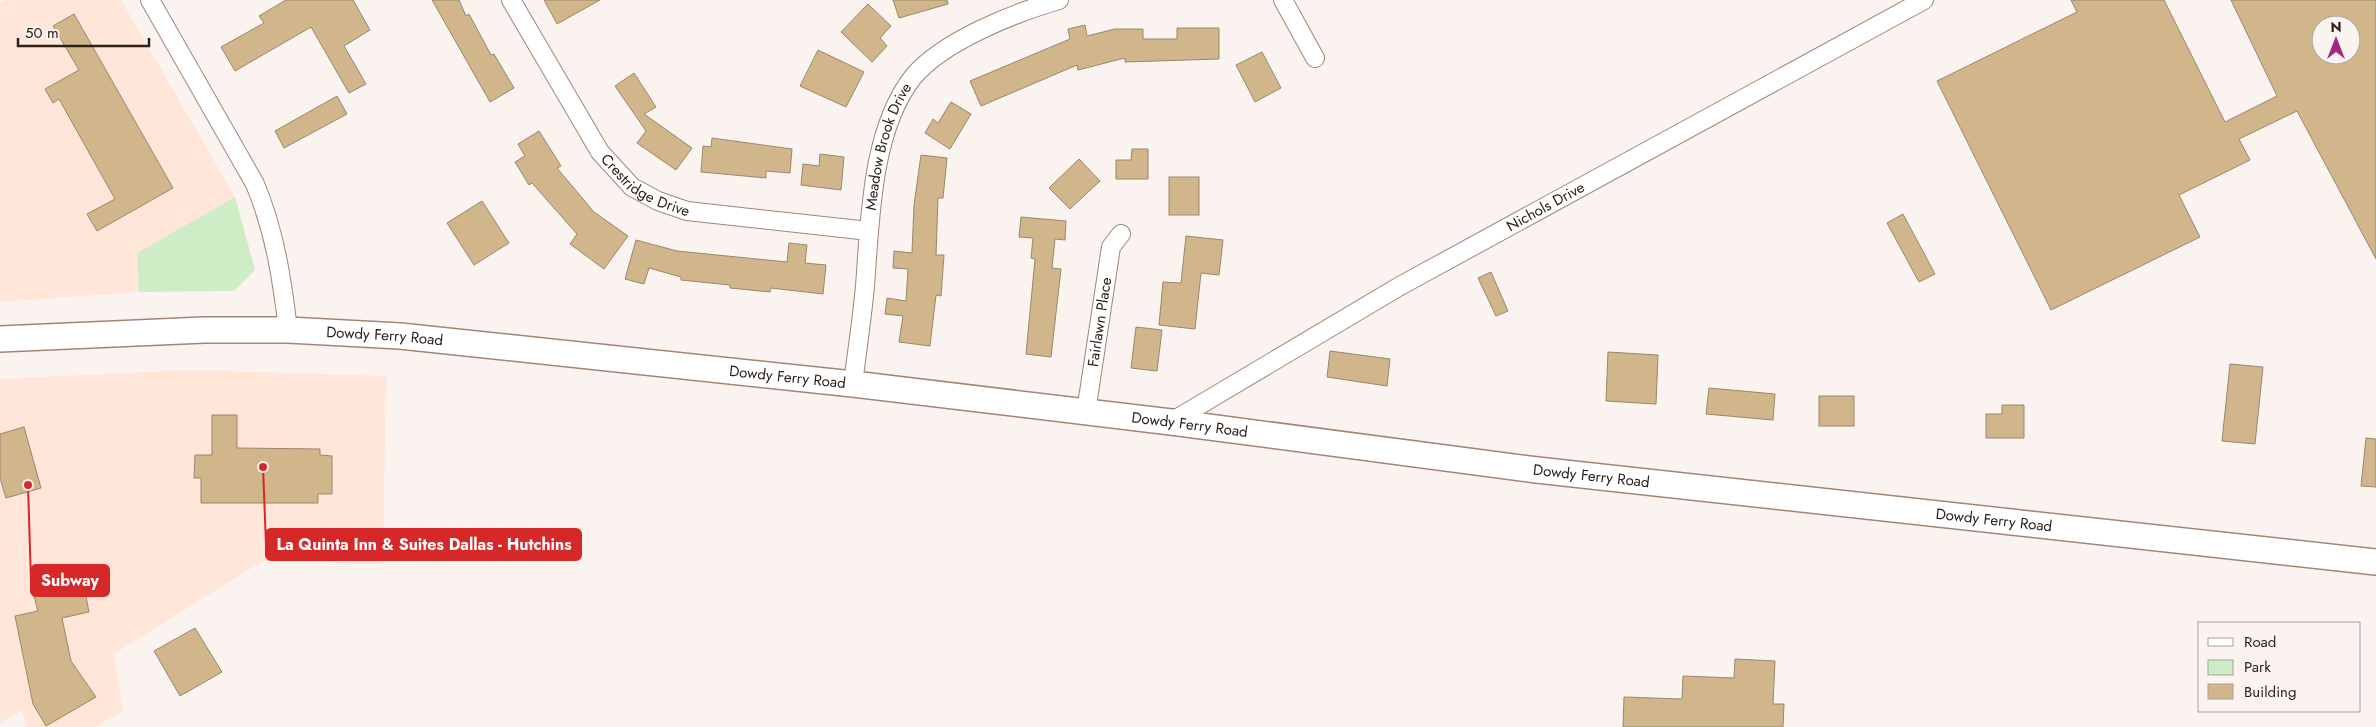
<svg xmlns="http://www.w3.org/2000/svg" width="2376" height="727" viewBox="0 0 2376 727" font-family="Jost,sans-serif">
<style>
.built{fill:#ffe6d8}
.green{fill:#ceedc7}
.building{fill:#d1b68b;stroke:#99876c;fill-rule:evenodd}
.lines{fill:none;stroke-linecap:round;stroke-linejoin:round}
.street-casing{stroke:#a38574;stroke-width:20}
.secondary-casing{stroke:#a38574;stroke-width:28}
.street{stroke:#fff;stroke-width:18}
.secondary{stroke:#fff;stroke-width:25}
.labels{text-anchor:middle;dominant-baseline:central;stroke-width:5;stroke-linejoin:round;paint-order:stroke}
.street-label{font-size:15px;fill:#2d211a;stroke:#faf3ef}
.leader{fill:none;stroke:#d62828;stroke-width:2}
.callout-dot{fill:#d62828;stroke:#faf3ef;stroke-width:2}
.callout{fill:#d62828;stroke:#d62828;stroke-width:2}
.callout-label{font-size:16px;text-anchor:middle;font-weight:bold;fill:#fff}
</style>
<rect width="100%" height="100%" fill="#faf3ef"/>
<g class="built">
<polygon points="7,0 121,0 235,197 137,253 139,292 0,302 0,4"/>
<polygon points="193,370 386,376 383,564 263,561 114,654 123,711 95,727 26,727 22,710 0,723 0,379"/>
</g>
<polygon class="green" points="235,197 255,270 234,291 139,292 137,253"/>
<g class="building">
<polygon points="286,0 353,0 370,30 344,46 366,84 349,93 311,27 235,71 221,47 264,23 259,16"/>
<polygon points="432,0 459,0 466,16 469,14 491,55 494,54 514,88 490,102"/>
<polygon points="544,0 600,0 557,24"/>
<polygon points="893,0 947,0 948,4 899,18"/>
<path d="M 2071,0 L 2164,0 L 2225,122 L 2277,96 L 2231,0 L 2376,0 L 2376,259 L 2297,111 L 2239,139 L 2250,160 L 2179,195 L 2200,237 L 2051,310 L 1937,81 L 2077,12 ZM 2321,25 L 2351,25 L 2351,55 L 2321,55 Z"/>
<polygon points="868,4 891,26 880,38 887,46 872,62 841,32"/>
<polygon points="74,14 173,188 97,231 87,214 115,199 59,99 53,103 45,89 79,70 53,26"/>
<polygon points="1085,25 1087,36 1115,29 1143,29 1143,39 1177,39 1177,28 1219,28 1219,59 1125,62 1125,58 1078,70 1077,65 981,106 970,81 1070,39 1068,29"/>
<polygon points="818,50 864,72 846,107 800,86"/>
<polygon points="1262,52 1281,88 1255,102 1236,65"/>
<polygon points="634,73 656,107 644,114 692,148 676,170 637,143 646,131 615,86"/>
<polygon points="337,96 347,114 284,148 275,131"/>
<polygon points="951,102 971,114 950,149 925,133 933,119 938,123"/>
<polygon points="539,131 561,166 557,168 594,212 628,236 604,269 570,244 577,234 532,183 529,185 515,162 525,156 518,144"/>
<polygon points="712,138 792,149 790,173 766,171 766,178 701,172 703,146 711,147"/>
<polygon points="1132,149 1148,149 1148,179 1116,179 1116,160 1131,160"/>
<polygon points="820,154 844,157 841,190 801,185 803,164 819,166"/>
<polygon points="921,155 947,158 943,198 938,198 936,255 944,255 941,296 936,295 930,346 899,342 903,316 885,314 887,298 906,301 908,269 893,268 894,251 912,253 914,205"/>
<polygon points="1079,159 1100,181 1070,209 1049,188"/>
<rect x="1169" y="177" width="30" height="38"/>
<polygon points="482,201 509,243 474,265 447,223"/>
<polygon points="1903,214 1935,274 1919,282 1887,223"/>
<polygon points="1021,217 1066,221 1065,240 1055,239 1052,268 1061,269 1051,357 1026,354 1035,259 1031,258 1033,238 1019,237"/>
<polygon points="1186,236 1223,240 1219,275 1201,273 1195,329 1159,325 1163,282 1181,283"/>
<polygon points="636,240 677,251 787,262 789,243 807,245 805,263 826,265 823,294 771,288 770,292 730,288 730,285 681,280 681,277 649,268 644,284 625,279"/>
<polygon points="1491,272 1508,311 1496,316 1478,278"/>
<polygon points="1136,327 1162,330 1157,371 1131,368"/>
<polygon points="1330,351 1390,359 1387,386 1327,377"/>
<polygon points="1608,352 1658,355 1656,404 1606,401"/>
<polygon points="2230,364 2263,367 2255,444 2222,441"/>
<polygon points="1709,388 1775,394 1773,420 1706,414"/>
<rect x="1819" y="396" width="35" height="30"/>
<polygon points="2002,405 2024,405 2024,438 1986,438 1986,414 2002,414"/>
<polygon points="212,415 237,415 237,448 320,449 320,455 332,456 332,494 318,494 318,503 201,503 201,478 194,478 195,455 212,455"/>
<polygon points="24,427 41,488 6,498 0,478 0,434"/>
<polygon points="2366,438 2376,439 2376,487 2361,486"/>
<polygon points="84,586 89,612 62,618 71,661 96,697 46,726 33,704 15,616 38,611 34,596"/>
<polygon points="195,628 222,672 180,696 154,651"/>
<polygon points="1735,659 1775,661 1773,704 1784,704 1783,727 1623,727 1624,697 1682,699 1683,676 1734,678"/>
</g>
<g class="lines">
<defs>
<g id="street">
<path d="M 150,0 L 255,184 C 275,232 282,279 288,330"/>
<path id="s1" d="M 511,0 L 600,152 L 632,187 L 658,201 L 687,211 L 869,231"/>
<polyline points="1283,0 1315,58"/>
<path id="s2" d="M 853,384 C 857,351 862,319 865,286 C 870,222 871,130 913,77 C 943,41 1014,13 1059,0"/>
<path id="s3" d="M 1086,412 L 1111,247 L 1121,234"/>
<path id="s4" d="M 1171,422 L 1400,286 L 1924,0"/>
</g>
<g id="secondary">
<path id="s5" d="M 0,339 L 204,330 L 288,330 L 400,336 L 853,384 L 1171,422 L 1537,470 L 2376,562"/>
</g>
</defs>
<use href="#street" class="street-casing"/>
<use href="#secondary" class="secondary-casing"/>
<use href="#street" class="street"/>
<use href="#secondary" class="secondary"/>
</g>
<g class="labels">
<g class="street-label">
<text stroke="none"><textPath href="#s2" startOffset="241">Meadow Brook Drive</textPath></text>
<text stroke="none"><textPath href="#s1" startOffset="234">Crestridge Drive</textPath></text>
<text stroke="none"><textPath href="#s4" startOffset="432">Nichols Drive</textPath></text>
<text stroke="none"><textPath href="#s3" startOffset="91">Fairlawn Place</textPath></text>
<text stroke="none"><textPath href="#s5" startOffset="385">Dowdy Ferry Road</textPath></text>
<text stroke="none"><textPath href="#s5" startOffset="790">Dowdy Ferry Road</textPath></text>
<text stroke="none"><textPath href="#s5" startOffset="1195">Dowdy Ferry Road</textPath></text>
<text stroke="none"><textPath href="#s5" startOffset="1600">Dowdy Ferry Road</textPath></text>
<text stroke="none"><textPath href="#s5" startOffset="2005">Dowdy Ferry Road</textPath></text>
</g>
</g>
<path class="leader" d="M263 467L266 545M28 485L31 581"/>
<g class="callout-dot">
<circle cx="263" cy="467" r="5"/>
<circle cx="28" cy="485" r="5"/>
</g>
<g class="callout">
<rect x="266" y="529" width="315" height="31" rx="5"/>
<rect x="31" y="565" width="78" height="31" rx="5"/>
</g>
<g class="callout-label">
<text x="424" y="550">La Quinta Inn &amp; Suites Dallas - Hutchins</text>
<text x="70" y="586">Subway</text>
</g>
<rect x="2198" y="622" width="162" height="90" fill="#faf3ef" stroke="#a89f9a"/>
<rect x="2208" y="638" width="25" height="8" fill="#ffffff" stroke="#a89f9a"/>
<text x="2244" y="647" font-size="15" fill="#2d211a">Road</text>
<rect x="2208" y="660" width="25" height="15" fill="#ceedc7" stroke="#a89f9a"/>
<text x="2244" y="672" font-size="15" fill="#2d211a">Park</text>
<rect x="2208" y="684" width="25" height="15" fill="#d1b68b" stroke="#a89f9a"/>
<text x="2244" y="697" font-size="15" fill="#2d211a">Building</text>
<g transform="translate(2336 40)"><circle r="24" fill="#faf3ef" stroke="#a89f9a"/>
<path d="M0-4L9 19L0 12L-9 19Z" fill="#a1287e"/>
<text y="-8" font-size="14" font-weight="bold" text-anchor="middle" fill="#2d211a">N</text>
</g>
<path d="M18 38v8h131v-8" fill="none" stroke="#2d211a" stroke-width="2.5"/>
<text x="25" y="38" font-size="15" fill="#2d211a" stroke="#faf3ef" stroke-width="4" paint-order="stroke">50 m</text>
</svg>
